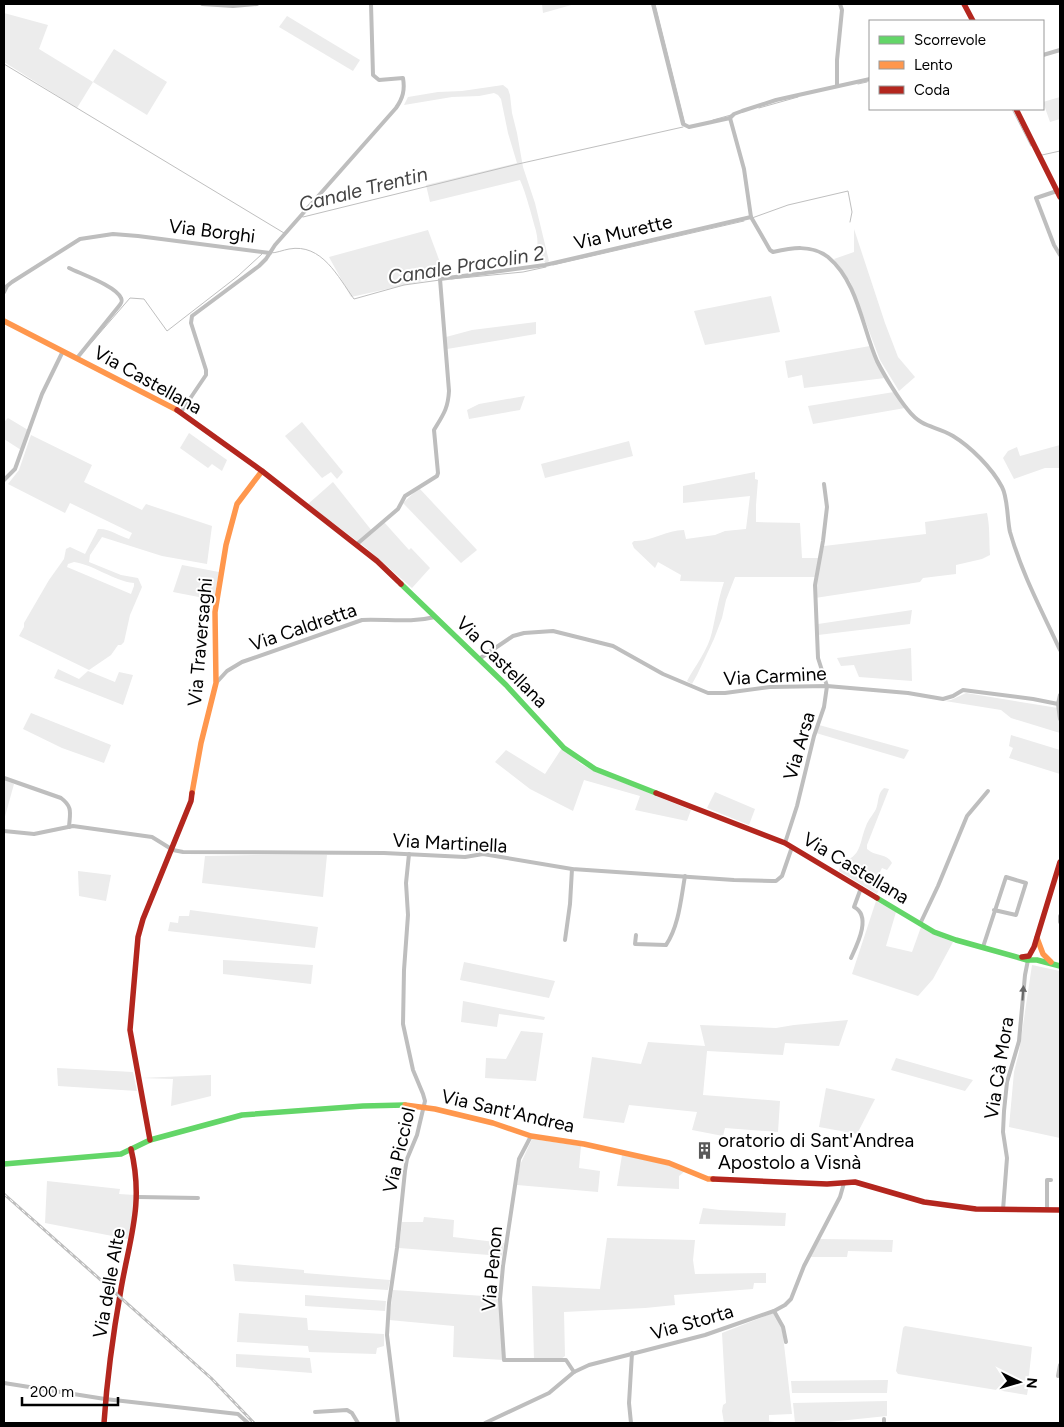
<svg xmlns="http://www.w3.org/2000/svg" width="1064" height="1427" viewBox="0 0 1064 1427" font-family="Figtree,sans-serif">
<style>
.green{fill:#ececec;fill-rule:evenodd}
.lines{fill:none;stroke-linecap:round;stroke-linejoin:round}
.stream{stroke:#bfbfbf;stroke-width:1}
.street{stroke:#bebebe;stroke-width:4}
.fast{stroke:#63d668;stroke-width:5.5}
.slow{stroke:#ff974d;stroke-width:5.5}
.jam{stroke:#b3261e;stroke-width:5.5}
.rail-casing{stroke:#bebebe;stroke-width:3}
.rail{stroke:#fff;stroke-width:1;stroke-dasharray:4;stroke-linecap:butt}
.oneway{fill:#686868}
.labels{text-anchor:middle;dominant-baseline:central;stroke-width:4;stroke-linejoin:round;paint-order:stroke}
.street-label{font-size:19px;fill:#000;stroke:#fff}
.poi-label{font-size:19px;fill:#000;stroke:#fff;text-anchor:start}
.water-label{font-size:20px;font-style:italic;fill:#444;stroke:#fff}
</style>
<rect width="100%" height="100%" fill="#fff"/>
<g class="green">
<polygon points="542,4 575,4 543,13"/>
<polygon points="4,13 48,25 39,49 93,82 114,49 167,82 147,115 93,82 77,108 4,62"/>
<polygon points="287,16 360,60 353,71 279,27"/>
<path d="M 503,85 L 508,89 L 510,95 L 512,113 L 517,133 L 523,167 L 535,203 L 549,261 L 546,264 C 533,248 540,247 536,231 C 531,214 527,196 520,180 L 430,202 L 426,185 L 517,163 L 508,133 L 501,99 L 498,95 L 494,93 L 479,96 L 452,97 L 404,105 L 408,97 L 438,92 L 462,91 Z"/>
<polygon points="1060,97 1060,119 1050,122 1043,102"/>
<polygon points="854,229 885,323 898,357 915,377 899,391 880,360 850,281 834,259 854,252"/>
<polygon points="428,230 441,265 442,277 351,297 329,257"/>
<polygon points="771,296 780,332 705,345 694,311"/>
<polygon points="536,322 536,334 447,349 446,337 472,330"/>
<polygon points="870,346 885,378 804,388 802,375 788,378 785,361"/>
<polygon points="894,392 905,408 813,424 808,406"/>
<polygon points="525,396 520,410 469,419 467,410 479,404"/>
<polygon points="8,418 28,430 21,450 4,439 4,422"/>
<polygon points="302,422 343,472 337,479 331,472 322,478 285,436"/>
<polygon points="189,433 227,460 222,471 212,464 208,468 180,448"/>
<path d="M 31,435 L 92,465 L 84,482 L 142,510 L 146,504 L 212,526 L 207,564 L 162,556 L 102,537 L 90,555 L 89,562 L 121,575 L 138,578 L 142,587 L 130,615 L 124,642 L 121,645 L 118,645 L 111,655 L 89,670 L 19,636 L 24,627 L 24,623 L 49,580 L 64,559 L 66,549 L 70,547 L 85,554 L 98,529 C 109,528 119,536 129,539 L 132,533 L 70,503 L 65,513 L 8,484 L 19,470 ZM 74,562 C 95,565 113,581 134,583 L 134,586 L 131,594 L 67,567 L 68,564 Z"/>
<polygon points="629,441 633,456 545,478 541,464"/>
<polygon points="1060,445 1060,468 1045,468 1014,479 1003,458 1008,451 1017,447 1020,456"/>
<path d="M 755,472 L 755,479 L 758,480 L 756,505 L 756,522 L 800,523 L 802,558 L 821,558 L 824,546 L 926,534 L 925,522 L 987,513 C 990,527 989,540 990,555 L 982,559 L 956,565 L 956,574 L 923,578 L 920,582 L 815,598 L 817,577 L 735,577 L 726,600 L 722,618 L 714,639 L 697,675 L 692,684 L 687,681 C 695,666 708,650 712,632 C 716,615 718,600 724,582 L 680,581 L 681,575 L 658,562 L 655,568 L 634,548 L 632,543 L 634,541 C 651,542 666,530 684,530 L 686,539 L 715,535 L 725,531 L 746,529 L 750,496 L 683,503 L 683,486 Z"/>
<polygon points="333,482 372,531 383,521 409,550 411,548 430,568 412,588 365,547 308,504"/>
<polygon points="419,488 477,550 461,563 403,503"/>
<polygon points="182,565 219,572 214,600 173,592"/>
<polygon points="912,610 910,624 818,635 818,624"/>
<polygon points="911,648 912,681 859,677 854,665 841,666 837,658"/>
<polygon points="58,669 79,679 88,671 115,682 119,672 133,675 123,705 54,678"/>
<polygon points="966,693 1058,708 1060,733 1011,718 1001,710 945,701 951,700"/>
<polygon points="31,713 111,745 104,763 62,748 23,729"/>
<polygon points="819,725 909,750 904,759 816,733"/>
<polygon points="1011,735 1060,750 1060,774 1009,758 1013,748 1009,746"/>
<polygon points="562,748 581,764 594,771 691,810 687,821 635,810 640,796 584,780 573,811 530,789 495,762 506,750 545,774"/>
<polygon points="4,780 14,784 4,820"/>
<path d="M 884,788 L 889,789 L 867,845 L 867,849 C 876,857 887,853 892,863 L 887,870 L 882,868 L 877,878 L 883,880 L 877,894 L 839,871 L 841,862 C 862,857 859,843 866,826 C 868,820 873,815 876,809 C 879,802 877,794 884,788 Z"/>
<polygon points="715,792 755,809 749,825 707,808"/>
<polygon points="254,855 327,855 323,897 202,883 205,856"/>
<polygon points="78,871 111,875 106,901 79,896"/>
<polygon points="876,901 896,912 886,946 912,952 921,927 930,933 953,942 933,979 918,996 852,974"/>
<polygon points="190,910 318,927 315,948 168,931 170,922 178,923 179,916 189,916"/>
<polygon points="223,960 313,965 311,984 223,974"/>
<polygon points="464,962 555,981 549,998 460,980"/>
<polygon points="1032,965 1060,971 1060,1138 1009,1127 1014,1072 1019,1052"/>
<polygon points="463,1001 545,1017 544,1020 499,1014 497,1027 461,1022"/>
<polygon points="848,1020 839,1046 785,1043 783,1055 707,1051 703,1095 780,1101 778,1132 725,1128 723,1136 692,1130 697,1112 629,1105 624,1123 583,1118 592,1057 641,1064 648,1042 705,1046 700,1025 776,1028 794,1025"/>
<polygon points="521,1031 543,1033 536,1081 485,1078 486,1058 506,1059"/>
<polygon points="896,1058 973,1080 965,1091 891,1070"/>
<polygon points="57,1068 133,1072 137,1091 58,1086"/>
<polygon points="211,1075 211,1096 171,1106 173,1079 140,1078"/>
<polygon points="826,1088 875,1099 857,1134 819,1127"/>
<polygon points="532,1139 581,1146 579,1168 600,1171 598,1192 517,1185 520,1165"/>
<polygon points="622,1155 668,1165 685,1171 679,1176 679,1189 617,1186"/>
<polygon points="47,1181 120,1189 119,1194 135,1195 135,1206 128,1239 45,1223"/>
<polygon points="703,1208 720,1210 786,1213 785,1226 699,1224"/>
<polygon points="424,1217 454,1220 453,1237 504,1243 502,1256 399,1248 402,1222 423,1222"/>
<polygon points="607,1238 695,1240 693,1260 695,1274 766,1273 766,1283 754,1283 753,1289 674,1295 675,1305 645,1308 564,1312 565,1356 561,1359 534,1360 532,1286 600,1289"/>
<polygon points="820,1239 893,1240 892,1252 848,1251 847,1257 810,1257"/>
<polygon points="233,1264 304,1270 304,1273 390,1280 388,1290 235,1281"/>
<polygon points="393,1290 499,1297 504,1360 453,1357 454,1326 389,1320"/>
<polygon points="305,1295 386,1301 385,1311 305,1306"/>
<polygon points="239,1313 307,1318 308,1330 384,1334 384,1346 377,1348 376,1354 309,1352 308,1346 237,1342"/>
<polygon points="773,1313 782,1327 792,1414 769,1415 769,1421 775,1422 775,1423 724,1423 722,1411 723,1405 726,1403 722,1333"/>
<polygon points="905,1326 1032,1347 1029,1375 1028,1378 1027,1378 1025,1388 1028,1389 1027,1395 898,1374 896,1371 903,1328"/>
<polygon points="236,1354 310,1358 312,1373 236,1367"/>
<polygon points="888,1380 887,1393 792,1393 791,1381"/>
<polygon points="887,1401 887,1416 819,1423 795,1423 793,1403"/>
</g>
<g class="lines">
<g class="stream">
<polyline points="655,4 685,124"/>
<polyline points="4,64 284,233"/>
<polyline points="858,84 867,82"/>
<polyline points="759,108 798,97"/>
<polyline points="1012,109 1031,146"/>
<polyline points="713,120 731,115"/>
<polyline points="1042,155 1060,151"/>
<polyline points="301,216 303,217 518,164 683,127"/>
<polyline points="752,218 788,205 848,191 852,212 850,222"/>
<path d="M 270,253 C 277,253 283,250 289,249 C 322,243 338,277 354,299 L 404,285 L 440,280"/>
<polyline points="553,265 744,221"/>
<polyline points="451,279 523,272 546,267"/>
<polyline points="92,342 130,298 144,299 167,331 238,276 262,254"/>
</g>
<g class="street">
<polyline points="202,4 233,6 257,4"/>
<path d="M 653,4 L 683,124 L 689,127 L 730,118 L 744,169 L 751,217 L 770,250 L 773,252 C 791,248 811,244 828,257 C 858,282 862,327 877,361 C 884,375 898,398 908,410 C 923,429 935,425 953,436 C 971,447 992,468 1002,487 C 1008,498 1007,519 1010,532 C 1022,574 1042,611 1060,650"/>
<polyline points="1043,55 1060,50"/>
<polyline points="837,85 837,60 842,10 840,4"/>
<polyline points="730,118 734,114 742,111 776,100 870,79"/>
<polyline points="1057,191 1036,198 1054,245 1060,255"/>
<path d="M 69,268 C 81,274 116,286 121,298 C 123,302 121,303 119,306 L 77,358"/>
<polyline points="4,292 7,286 12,282 80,239 113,234 138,236 270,253"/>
<path d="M 181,412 L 206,375 L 206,370 L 191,323 L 192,316 L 259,266 L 266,259 L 275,245 L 396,108 C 403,98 405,90 403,78 L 379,80 L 373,75 L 371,4"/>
<polyline points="4,480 15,469 42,394 63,351"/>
<path d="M 357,544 L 398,509 L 405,496 L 437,476 L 438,473 L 434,430 C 443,415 448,409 449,391 L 440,279 L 545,265 L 751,217"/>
<polyline points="479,659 513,636 524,633 553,631 613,646 663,674 708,693 725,693 770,687 827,686 908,693 943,699 953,696 963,690 1033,699 1058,704"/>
<path d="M 216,683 L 227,671 L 242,662 L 362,620 C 387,619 411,623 435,617"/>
<polyline points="1060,695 1058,704 1060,719"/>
<path d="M 4,778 L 61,798 C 73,807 70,813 69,827"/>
<polyline points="4,831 34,834 73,826 152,837 173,850 183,852 384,853 465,857 483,854 572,869 734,880 772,881 776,881 782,876 792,847"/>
<polyline points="785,843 797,806 814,736 824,707 827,686 818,658 815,585 823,541 827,507 824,484"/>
<polyline points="1060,916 1060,922"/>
<polyline points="920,924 938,886 967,816 988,791"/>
<path d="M 636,935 L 635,944 L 666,945 C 679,926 681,898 685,876"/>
<polyline points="565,940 570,904 572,869"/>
<polyline points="983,947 1006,877 1026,883 1016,915 994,910"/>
<path d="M 851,958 C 857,945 872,916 854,907 L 861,888"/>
<polyline points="531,1136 519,1159 503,1266 500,1299 504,1360 566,1360 574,1372"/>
<polyline points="138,1197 198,1198"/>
<polyline points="1003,1210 1007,1158 1003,1132 1004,1111 1007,1082 1019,1041 1025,975 1028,960"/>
<polyline points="1047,1210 1047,1180 1051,1180"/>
<polyline points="774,1311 783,1327 786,1342"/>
<polyline points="1058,1376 1060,1365"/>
<polyline points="4,1383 105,1399 238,1414 248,1423"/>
<polyline points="315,1412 347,1410 352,1413 358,1423"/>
<polyline points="398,1423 387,1335 389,1303 397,1248 405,1171 407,1159 417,1135 425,1101 423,1094 413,1070 403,1024 404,970 408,915 406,883 409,854"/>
<polyline points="485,1423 549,1393 574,1372 589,1365 705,1335 774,1311 785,1305 791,1299 804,1266 840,1197 844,1183"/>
<polyline points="631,1423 629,1403 632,1353"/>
<polyline points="884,1423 884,1419"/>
</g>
<g class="fast">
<polyline points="401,584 506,685 564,748 595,769 656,793"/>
<polyline points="877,898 934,932 956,940 1027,960 1037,960 1060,966"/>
<polyline points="4,1164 121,1154 150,1140 242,1115 363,1106 405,1105"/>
</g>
<g class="slow">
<polyline points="4,321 177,410"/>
<polyline points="192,793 201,743 216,683 215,612 226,545 237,504 262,471"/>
<polyline points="1037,938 1043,954 1051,962"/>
<polyline points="405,1105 435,1109 493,1123 531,1136 584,1144 669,1163 708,1179 713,1179"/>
</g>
<g class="jam">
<polyline points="964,4 973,21"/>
<polyline points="1016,109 1060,197"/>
<polyline points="177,410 262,471 377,561 401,584"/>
<polyline points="656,793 785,843 877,898"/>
<polyline points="1022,957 1029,956 1034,947 1060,862"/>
<polyline points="150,1140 130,1030 138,937 143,919 191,801 192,793"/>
<polyline points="713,1179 827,1184 855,1182 924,1202 976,1209 1060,1210"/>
<path d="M 104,1423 C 107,1378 113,1334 121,1289 C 130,1237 144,1203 131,1149"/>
</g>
<defs>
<polyline id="rail" points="4,1194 211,1378 254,1423"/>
</defs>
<use href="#rail" class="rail-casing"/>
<use href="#rail" class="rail"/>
</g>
<defs><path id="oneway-solid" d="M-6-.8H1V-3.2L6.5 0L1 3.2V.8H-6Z" transform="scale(1.25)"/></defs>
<use class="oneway" href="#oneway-solid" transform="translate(1023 993) rotate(-86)"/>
<defs>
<symbol id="building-bare" viewBox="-9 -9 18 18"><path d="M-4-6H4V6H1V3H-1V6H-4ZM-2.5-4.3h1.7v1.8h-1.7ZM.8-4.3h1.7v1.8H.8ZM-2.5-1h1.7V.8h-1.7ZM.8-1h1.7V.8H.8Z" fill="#595959" stroke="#fff" stroke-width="2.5" paint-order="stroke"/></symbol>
</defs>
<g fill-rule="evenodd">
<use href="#building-bare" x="692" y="1138" width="25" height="25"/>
</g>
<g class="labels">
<g class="street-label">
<text transform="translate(212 231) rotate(7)">Via Borghi</text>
<text transform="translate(623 232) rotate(-13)">Via Murette</text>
<text transform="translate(148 380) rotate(29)">Via Castellana</text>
<text transform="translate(303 627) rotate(-19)">Via Caldretta</text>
<text transform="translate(200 642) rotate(-85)">Via Traversaghi</text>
<text transform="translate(502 662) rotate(45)">Via Castellana</text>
<text transform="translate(775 676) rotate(-3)">Via Carmine</text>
<text transform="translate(799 746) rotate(-74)">Via Arsa</text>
<text transform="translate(450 843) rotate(3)">Via Martinella</text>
<text transform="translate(856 868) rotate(31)">Via Castellana</text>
<text transform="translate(999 1068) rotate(-81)">Via Cà Mora</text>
<text transform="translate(508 1111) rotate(13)">Via Sant'Andrea</text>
<text transform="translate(399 1150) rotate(-77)">Via Picciol</text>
<text transform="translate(492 1269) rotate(-85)">Via Penon</text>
<text transform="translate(109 1283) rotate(-80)">Via delle Alte</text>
<text transform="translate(692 1322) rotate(-16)">Via Storta</text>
</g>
<g class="poi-label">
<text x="718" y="1140">oratorio di Sant'Andrea<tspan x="718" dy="22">Apostolo a Visnà</tspan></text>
</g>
<g class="water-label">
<text transform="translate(363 189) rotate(-14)">Canale Trentin</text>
<text transform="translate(466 265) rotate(-9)">Canale Pracolin 2</text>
</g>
</g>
<rect width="1064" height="1427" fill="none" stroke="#000000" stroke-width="10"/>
<rect x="869" y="20" width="175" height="90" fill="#ffffff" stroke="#999999"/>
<rect x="879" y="36" width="25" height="8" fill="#63d668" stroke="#999999"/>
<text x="914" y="45" font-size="15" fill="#000000">Scorrevole</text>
<rect x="879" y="61" width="25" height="8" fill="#ff974d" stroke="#999999"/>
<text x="914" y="70" font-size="15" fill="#000000">Lento</text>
<rect x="879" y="86" width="25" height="8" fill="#b3261e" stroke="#999999"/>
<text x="914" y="95" font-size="15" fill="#000000">Coda</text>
<g transform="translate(1019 1382) rotate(95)" stroke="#ffffff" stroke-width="4" paint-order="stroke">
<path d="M0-4L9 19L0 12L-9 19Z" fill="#000000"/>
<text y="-8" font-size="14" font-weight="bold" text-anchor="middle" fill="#000000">N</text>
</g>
<path d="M22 1397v8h96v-8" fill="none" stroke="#000000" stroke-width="2.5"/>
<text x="30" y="1397" font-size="15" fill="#000000" stroke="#ffffff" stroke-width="4" paint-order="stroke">200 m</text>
</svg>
